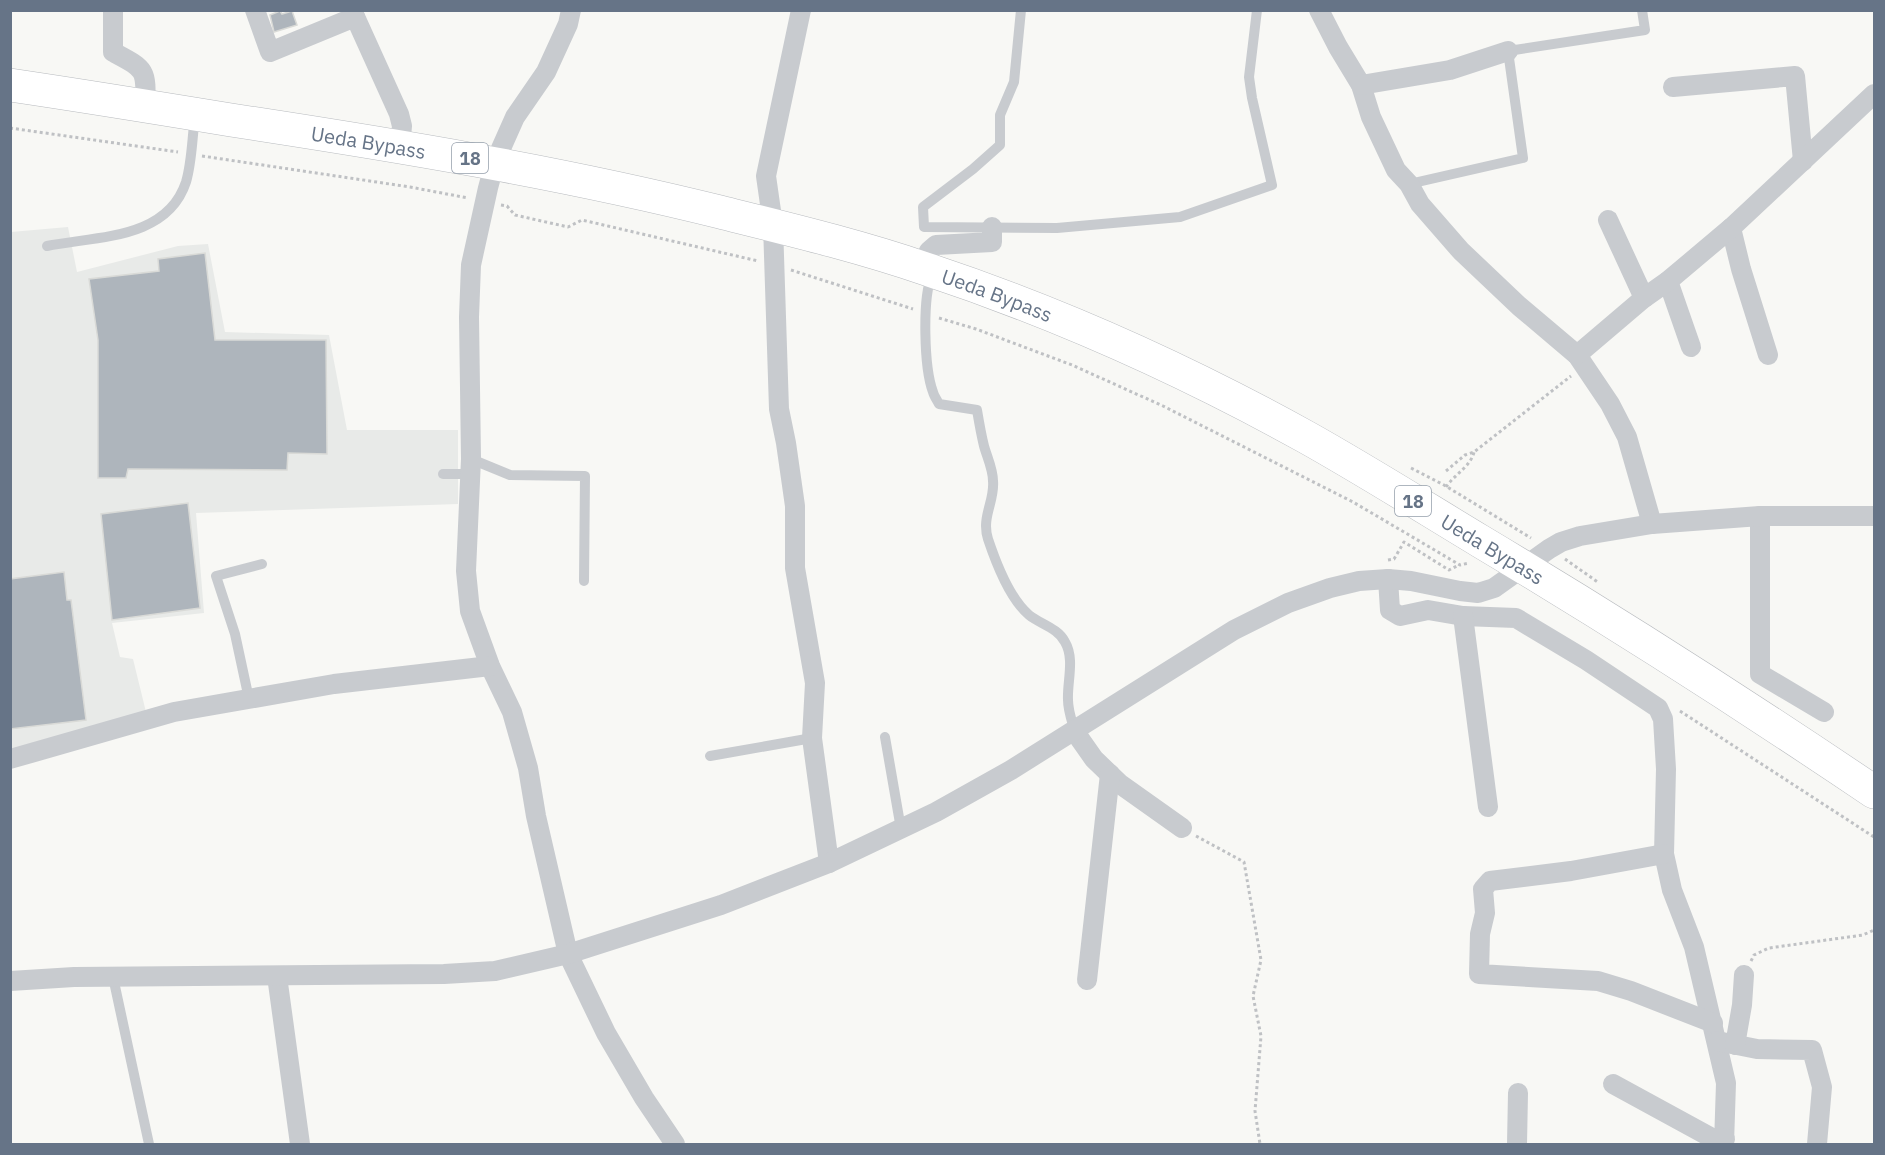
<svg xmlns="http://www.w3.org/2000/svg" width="1885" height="1155" viewBox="0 0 1885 1155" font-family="'IBM Plex Sans',sans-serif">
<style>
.built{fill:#e8eae8}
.building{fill:#aeb5bc;stroke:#d9dad7;stroke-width:1.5}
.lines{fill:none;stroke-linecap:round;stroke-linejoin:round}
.trunk-casing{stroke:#b8bbbf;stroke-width:34}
.path{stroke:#bfc1c4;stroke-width:3;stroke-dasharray:3 3;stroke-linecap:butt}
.service{stroke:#c8cbcf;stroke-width:10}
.minor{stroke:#c8cbcf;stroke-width:20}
.trunk{stroke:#fff;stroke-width:33}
.labels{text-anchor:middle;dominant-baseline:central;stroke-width:6;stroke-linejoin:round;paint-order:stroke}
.shield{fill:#fff;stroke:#949eab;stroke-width:1.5}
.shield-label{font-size:18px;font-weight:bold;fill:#667487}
.street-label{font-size:20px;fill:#667487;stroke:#fff}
</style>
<rect width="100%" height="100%" fill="#f8f8f5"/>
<polygon class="built" points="68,227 77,272 178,246 208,244 225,332 329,335 347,430 458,430 458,504 196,513 204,613 112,623 120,657 133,659 146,712 11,753 11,232"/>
<g class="building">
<polygon points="280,11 282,14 292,11 297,25 274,32 270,15"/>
<polygon points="205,253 215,340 326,340 327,454 288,453 287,470 128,469 126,478 98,478 98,340 89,279 159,271 158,259"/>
<polygon points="188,503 200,608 112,620 101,514"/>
<polygon points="64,572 67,600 71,600 86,720 10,729 10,579"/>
</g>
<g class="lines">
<defs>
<g id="trunk">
<path id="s1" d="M 10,85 C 84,96 158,108 231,120 C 395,145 559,172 720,212 C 788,229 859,246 926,269 C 1056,312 1185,370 1306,437 C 1365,470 1422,506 1480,541 C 1614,621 1745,705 1874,792"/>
</g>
</defs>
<use href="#trunk" class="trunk-casing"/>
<g class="path">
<polyline points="10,128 178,152"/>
<polyline points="202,156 410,187 468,198"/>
<polyline points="501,205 507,206 515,215 568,227 582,220 758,261"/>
<polyline points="791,270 913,309"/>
<polyline points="939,318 976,329 1072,365 1163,406 1353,502 1460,565 1469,563"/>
<polyline points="1411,468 1444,485 1531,538"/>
<polyline points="1446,471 1465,455 1474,452 1571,376"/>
<path d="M 1446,487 C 1455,474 1471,466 1474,452"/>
<polyline points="1565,559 1599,583"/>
<polyline points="1388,560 1394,559 1404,542 1449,570 1459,565"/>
<polyline points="1680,711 1874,837"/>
<polyline points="1196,836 1244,862 1261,960 1253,996 1261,1036 1255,1111 1260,1144"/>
<polyline points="1751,961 1754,955 1769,948 1863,935 1874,930"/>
</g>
<g class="service">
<polyline points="1021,10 1014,82 1000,115 1000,145 973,169 923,207 924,227 1057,228 1180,217 1272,185 1252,98 1249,77 1257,10"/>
<polyline points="1409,184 1523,158 1508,51 1645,30 1642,10"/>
<path d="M 47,246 C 96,236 167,240 186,182 C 192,162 192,138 195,117"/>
<path d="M 932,275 C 922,298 924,368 933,392 C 934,396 937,400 939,404 L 977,410 C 979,422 981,434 984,446 C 987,457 993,469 993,481 C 995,501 981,517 988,539 C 996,563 1010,599 1029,615 C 1040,624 1058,628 1065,642 C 1075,659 1067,682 1068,700 C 1068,711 1072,721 1075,732"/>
<polyline points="471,459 510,475 585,476 584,581"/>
<polyline points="443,474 470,474"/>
<polyline points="249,699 235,634 216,576 262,564"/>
<polyline points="885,737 901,829"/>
<polyline points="710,756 812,738"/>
<polyline points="113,977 149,1144"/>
</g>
<g class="minor">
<path d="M 113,10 L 113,52 C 145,69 147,69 145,106"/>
<polyline points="255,10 270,52 355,17"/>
<polyline points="352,10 399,114 402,126 400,146"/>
<polyline points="571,10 568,24 546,72 515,117 495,162 488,188 471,265 469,317 471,459 466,571 470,611 490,666 512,712 528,768 536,816 568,954 606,1033 644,1098 675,1144"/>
<polyline points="801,10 766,176 773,225 779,409 786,443 795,506 795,568 815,683 812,738 829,863"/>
<polyline points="1319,10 1338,47 1361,85 1371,117 1396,170 1409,184 1420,204 1461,251 1519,306 1577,355 1610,404 1627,437 1652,524"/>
<polyline points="1361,85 1450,70 1508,51"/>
<polyline points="1673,87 1795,76 1803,161"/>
<polyline points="1608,220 1644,298"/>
<polyline points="1731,228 1741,269 1768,355"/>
<polyline points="922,267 929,251 936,245 992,242 992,227"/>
<polyline points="1668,281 1691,347"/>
<polyline points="1577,355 1644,298 1668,281 1731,228 1874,94"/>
<polyline points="1760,516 1760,674 1824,712"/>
<polyline points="1388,579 1390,610 1400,616 1428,610 1463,616 1516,618 1586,660 1658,708 1663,719 1666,769 1664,854 1672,890 1694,947 1726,1083 1724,1144"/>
<polyline points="1463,616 1488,807"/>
<polyline points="1075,732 1094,759 1120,784 1182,828"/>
<polyline points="10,759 174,712 334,684 490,666"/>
<polyline points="1664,854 1571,871 1490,881 1483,889 1485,913 1480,934 1479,974 1598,981 1631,991 1713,1023"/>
<polyline points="277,976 300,1144"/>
<polyline points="1087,980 1110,774"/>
<polyline points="10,981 74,977 444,974 495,971 568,954 721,905 829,863 936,812 1011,770 1234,630 1288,603 1330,588 1359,581 1388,579 1411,581 1460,591 1478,593 1494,588 1549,549 1561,542 1580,536 1652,524 1760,516 1874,516"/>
<polyline points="1717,1041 1757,1049 1812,1050 1822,1087 1817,1144"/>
<polyline points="1735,1045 1742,1005 1744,975"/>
<polyline points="1613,1084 1712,1138 1725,1139"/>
<polyline points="1517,1144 1518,1093"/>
</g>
<use href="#trunk" class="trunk"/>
</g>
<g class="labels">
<g class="shield">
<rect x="452" y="143" width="36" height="30" rx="4.5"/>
<rect x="1395" y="486" width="36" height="30" rx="4.5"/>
</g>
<g class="shield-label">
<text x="470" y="158">18</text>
<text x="1413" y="501">18</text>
</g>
<g class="street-label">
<text stroke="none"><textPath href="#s1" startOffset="363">Ueda Bypass</textPath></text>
<text stroke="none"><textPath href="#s1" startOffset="1011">Ueda Bypass</textPath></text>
<text stroke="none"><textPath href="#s1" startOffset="1569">Ueda Bypass</textPath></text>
</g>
</g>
<rect width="1885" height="1155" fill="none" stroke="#667487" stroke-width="24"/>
</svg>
